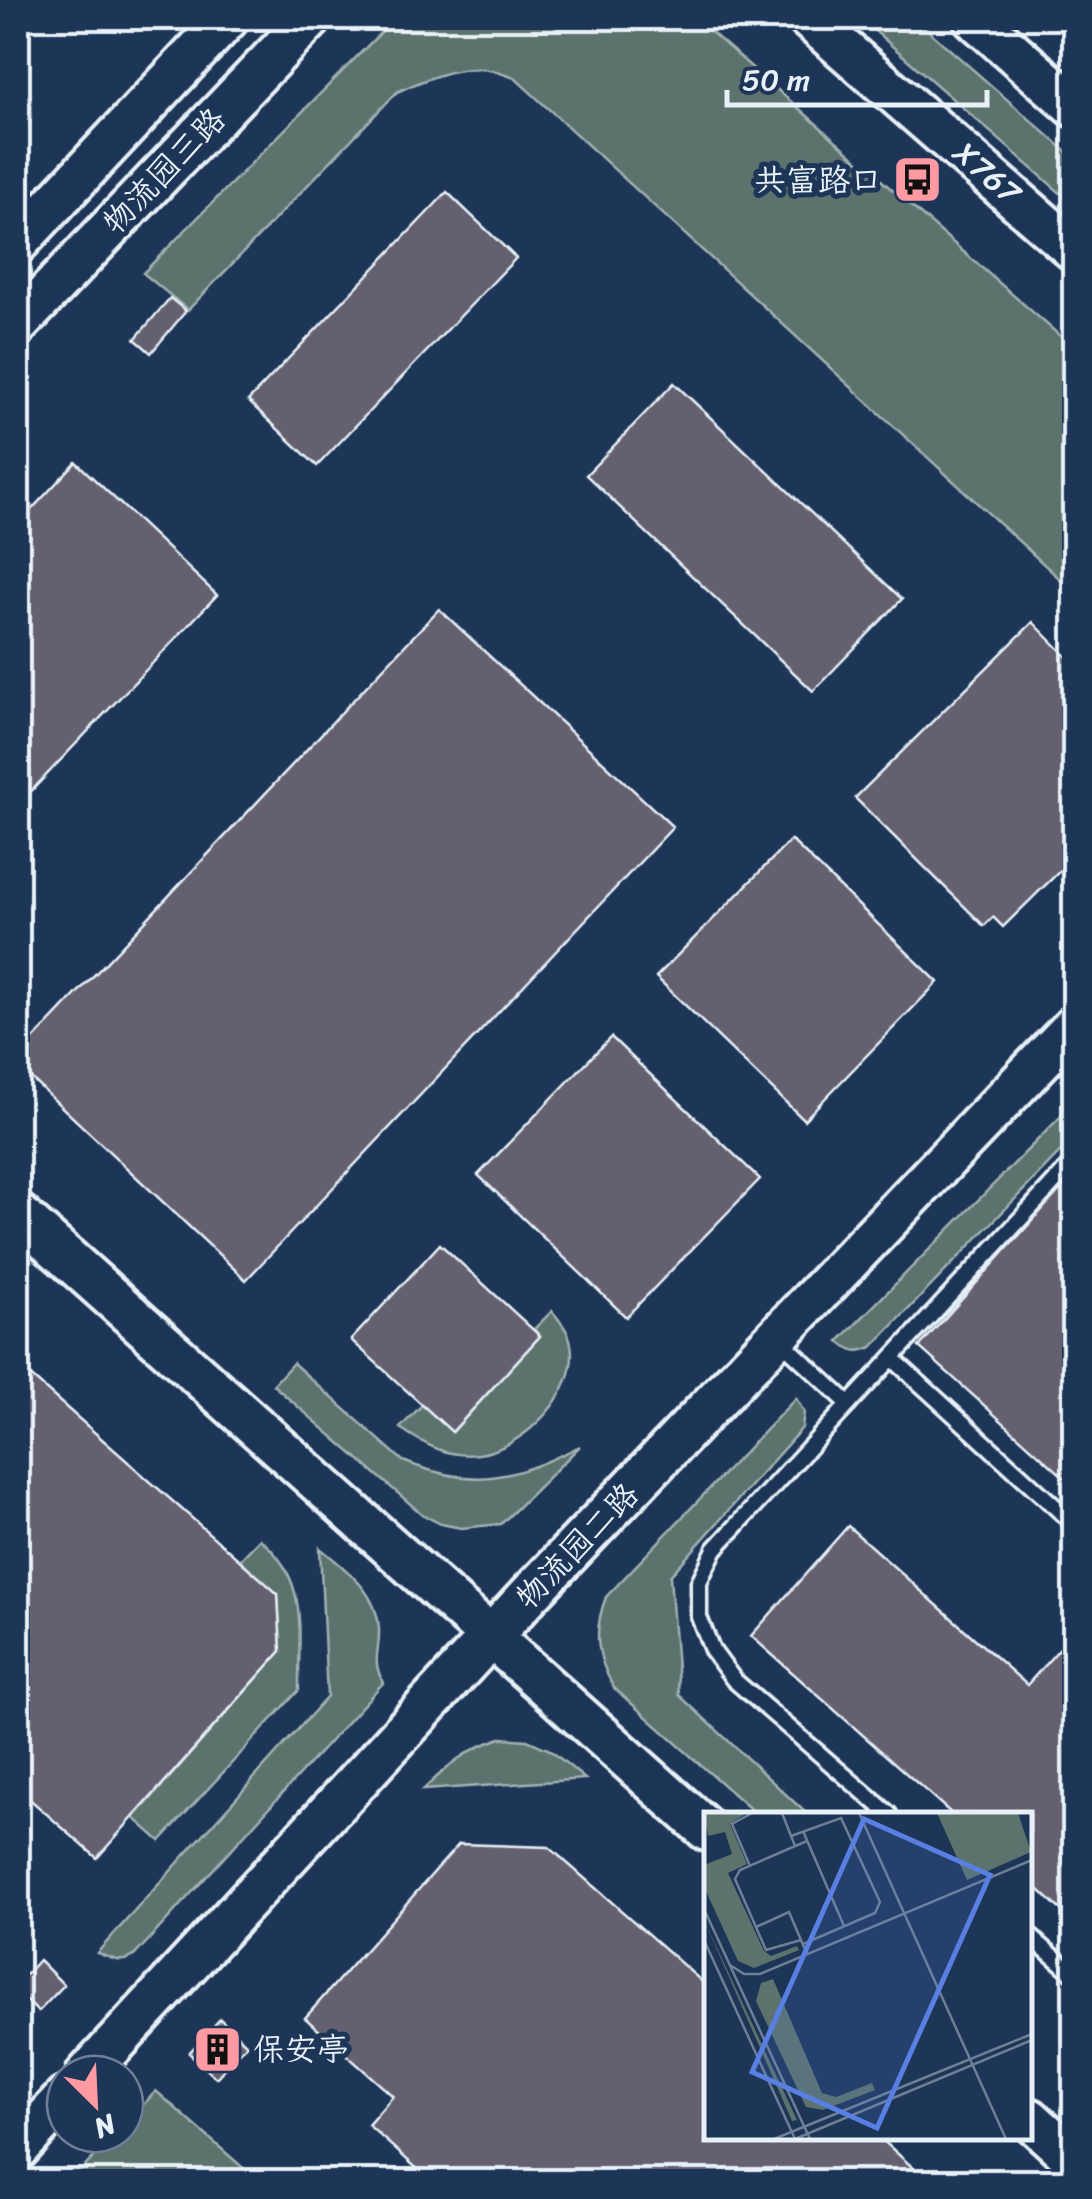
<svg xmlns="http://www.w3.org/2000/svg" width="1092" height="2199" viewBox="0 0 1092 2199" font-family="Sriracha,'LXGW WenKai TC',sans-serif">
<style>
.green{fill:#5b726d;stroke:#a2b2b2;stroke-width:2.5}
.building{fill:#656170;stroke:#e8f1f8;stroke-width:2.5}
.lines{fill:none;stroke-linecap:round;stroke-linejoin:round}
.lane-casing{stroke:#e8f1f8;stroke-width:21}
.secondary-casing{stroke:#e8f1f8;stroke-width:48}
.lane{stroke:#1d3557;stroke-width:14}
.secondary{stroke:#1d3557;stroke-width:40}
.labels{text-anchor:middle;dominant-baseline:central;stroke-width:10;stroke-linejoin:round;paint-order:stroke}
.street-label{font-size:32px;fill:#e8f1f8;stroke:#1d3557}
.poi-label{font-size:32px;fill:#e8f1f8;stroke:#1d3557;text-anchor:end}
.inset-road{fill:none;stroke:#6e8097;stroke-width:2.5}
.view{fill:#5a7fe2;fill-opacity:0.15;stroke:#5a7fe2;stroke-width:5}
.inset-edge{fill:none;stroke:#e8f1f8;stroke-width:5}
</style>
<rect width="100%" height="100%" fill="#1d3557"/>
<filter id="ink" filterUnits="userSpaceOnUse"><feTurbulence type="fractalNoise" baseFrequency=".01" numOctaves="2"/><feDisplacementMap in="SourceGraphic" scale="20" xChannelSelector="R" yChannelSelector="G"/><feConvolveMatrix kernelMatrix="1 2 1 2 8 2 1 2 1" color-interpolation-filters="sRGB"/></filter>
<g filter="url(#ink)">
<g class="green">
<path d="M 395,18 L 695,18 L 1074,348 L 1074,592 L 515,78 C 505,75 494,70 483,69 C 454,67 423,80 397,92 L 188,310 L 143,273 Z"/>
<polygon points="860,18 914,18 1074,158 1074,205"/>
<path d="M 1074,1103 L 1074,1138 L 872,1347 C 859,1353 850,1352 839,1341 Z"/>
<path d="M 552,1311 C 560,1321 569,1331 571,1344 C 580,1391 524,1448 479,1454 C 448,1458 425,1445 400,1428 L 422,1405 L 453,1432 L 540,1336 L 534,1329 Z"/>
<path d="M 293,1363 L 403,1461 C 475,1490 513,1479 580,1446 L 501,1524 L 461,1528 L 441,1524 L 423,1515 L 273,1385 Z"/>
<path d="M 796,1398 L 804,1412 L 802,1428 L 670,1576 L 679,1695 L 807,1814 L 756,1814 L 614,1688 C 596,1656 593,1631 606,1597 Z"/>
<path d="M 260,1539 C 310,1580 298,1631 299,1690 L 160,1841 L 134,1818 L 281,1651 L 278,1594 L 240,1560 Z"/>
<path d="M 320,1548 C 347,1570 377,1592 379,1629 C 380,1654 371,1657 383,1683 L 134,1956 C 121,1965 111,1958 97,1953 L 327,1697 Z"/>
<path d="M 501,1738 L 527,1740 L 550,1750 L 585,1779 L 423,1790 C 450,1764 466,1749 501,1738 Z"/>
<polygon points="156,2091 258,2181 71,2181 116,2134 125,2134 125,2124"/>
</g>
<g class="building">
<polygon points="447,192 516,258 317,466 248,401"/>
<polygon points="170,298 186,311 151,353 135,339"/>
<polygon points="674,383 902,599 813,691 586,475"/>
<polygon points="76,462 217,595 18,805 18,524"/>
<polygon points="439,609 673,827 246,1280 18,1066 18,1056"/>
<polygon points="1033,622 1074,664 1074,857 1003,927 993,917 984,926 855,798"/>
<polygon points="791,840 938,982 804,1120 656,977"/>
<polygon points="611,1037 760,1179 626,1317 478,1175"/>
<polygon points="1074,1174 1074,1486 919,1347"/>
<polygon points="440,1244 540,1336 452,1432 351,1340"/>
<polygon points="18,1365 278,1594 281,1651 97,1858 18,1789"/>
<polygon points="848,1526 1027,1685 1074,1632 1074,1922 1030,1882 1030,1814 952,1814 751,1636"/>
<polygon points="459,1844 549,1847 707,1986 707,2136 878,2136 929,2182 432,2182 368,2125 393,2096 305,2018"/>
<polygon points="39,1960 64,1985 38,2012 18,1992 18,1983"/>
<polygon points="220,2019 247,2044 216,2078 189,2053"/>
</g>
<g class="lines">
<defs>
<g id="lane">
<polyline points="780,1340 849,1404"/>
<polyline points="892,1358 1074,1524"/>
<polyline points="889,1814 734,1680 712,1650 699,1617 699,1582 715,1549 1074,1161"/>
<polyline points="1030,1936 1074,1974"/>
</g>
<g id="secondary">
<polyline points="808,18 1074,250"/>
<polyline points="974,18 1074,106"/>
<polyline points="18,242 228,18"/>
<polyline points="18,324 311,18"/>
<polyline points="18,1214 707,1830"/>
<polyline points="87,2074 529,1595 1074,1026"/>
<polyline points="1030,2119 1074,2159"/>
<polyline points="18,2149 65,2098"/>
</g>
</defs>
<use href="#lane" class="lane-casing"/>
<use href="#secondary" class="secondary-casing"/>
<use href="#lane" class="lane"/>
<use href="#secondary" class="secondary"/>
</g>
</g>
<defs>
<symbol id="bus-square" viewBox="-11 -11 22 22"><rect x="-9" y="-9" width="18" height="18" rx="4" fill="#ff9aa2" stroke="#1d3557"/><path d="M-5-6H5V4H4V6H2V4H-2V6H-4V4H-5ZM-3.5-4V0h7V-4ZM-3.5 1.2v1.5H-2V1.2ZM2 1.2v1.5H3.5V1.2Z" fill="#111"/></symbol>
<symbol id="building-square" viewBox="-11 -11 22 22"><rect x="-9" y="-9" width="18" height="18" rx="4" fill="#ff9aa2" stroke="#1d3557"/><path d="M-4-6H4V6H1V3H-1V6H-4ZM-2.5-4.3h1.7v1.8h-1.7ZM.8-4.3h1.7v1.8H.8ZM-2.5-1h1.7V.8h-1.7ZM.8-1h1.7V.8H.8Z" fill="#111"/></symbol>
</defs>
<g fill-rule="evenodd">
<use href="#bus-square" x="890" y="152" width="55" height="55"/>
<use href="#building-square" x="190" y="2022" width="55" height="55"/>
</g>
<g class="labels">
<g class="street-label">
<text transform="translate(164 171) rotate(-46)">物流园三路</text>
<text transform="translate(987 173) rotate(41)">X767</text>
<text transform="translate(577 1546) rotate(-46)">物流园二路</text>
</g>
<g class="poi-label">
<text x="882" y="180">共富路口</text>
<text x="253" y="2049" text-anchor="start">保安亭</text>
</g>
</g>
<g transform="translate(704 1812)">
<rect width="328" height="328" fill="#1d3557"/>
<path d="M 0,1 L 43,1 L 26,12 L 43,52 L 24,61 L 60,139 L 67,144 L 93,134 L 95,138 L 50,156 L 34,149 L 0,75 L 0,53 L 28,42 L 21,20 L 4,24 ZM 233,1 L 314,1 L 327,40 L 263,68 ZM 0,108 L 93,308 L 88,309 ZM 69,167 L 118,281 L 132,285 L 168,271 L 171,278 L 119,298 L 102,295 L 52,189 L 57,171 Z" fill="#5b726d"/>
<path class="inset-road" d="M 78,1 L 91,34M 155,1 L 302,327M 99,19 L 140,114M 87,24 L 137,6 L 176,90 L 171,101 L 99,132M 46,54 L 28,12 L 48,1M 0,97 L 106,327M 52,115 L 85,100 L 103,142M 0,128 L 91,327M 97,128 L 62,138 L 31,67 L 36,58 L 103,29M 26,153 L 40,162 L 56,162 L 328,48M 70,327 L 328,222M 91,327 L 328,228"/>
<path class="view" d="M 160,7 L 286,63 L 173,316 L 48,260 Z"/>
<rect width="328" height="328" class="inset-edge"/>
</g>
<rect width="1092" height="2199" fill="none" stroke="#1d3557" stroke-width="60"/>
<rect x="30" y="30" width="1032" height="2139" fill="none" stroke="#e8f1f8" stroke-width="4" filter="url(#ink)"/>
<g transform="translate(95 2104) rotate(156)"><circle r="48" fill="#1d3557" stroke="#6e8097" stroke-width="2.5"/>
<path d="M0-8L18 38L0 25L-18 38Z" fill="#ff9aa2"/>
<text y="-15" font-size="28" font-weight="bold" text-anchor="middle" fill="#e8f1f8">N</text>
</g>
<path d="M727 90v15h260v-15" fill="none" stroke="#e8f1f8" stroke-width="5"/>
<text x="742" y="90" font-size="30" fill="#e8f1f8" stroke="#1d3557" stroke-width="8" paint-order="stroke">50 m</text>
</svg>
